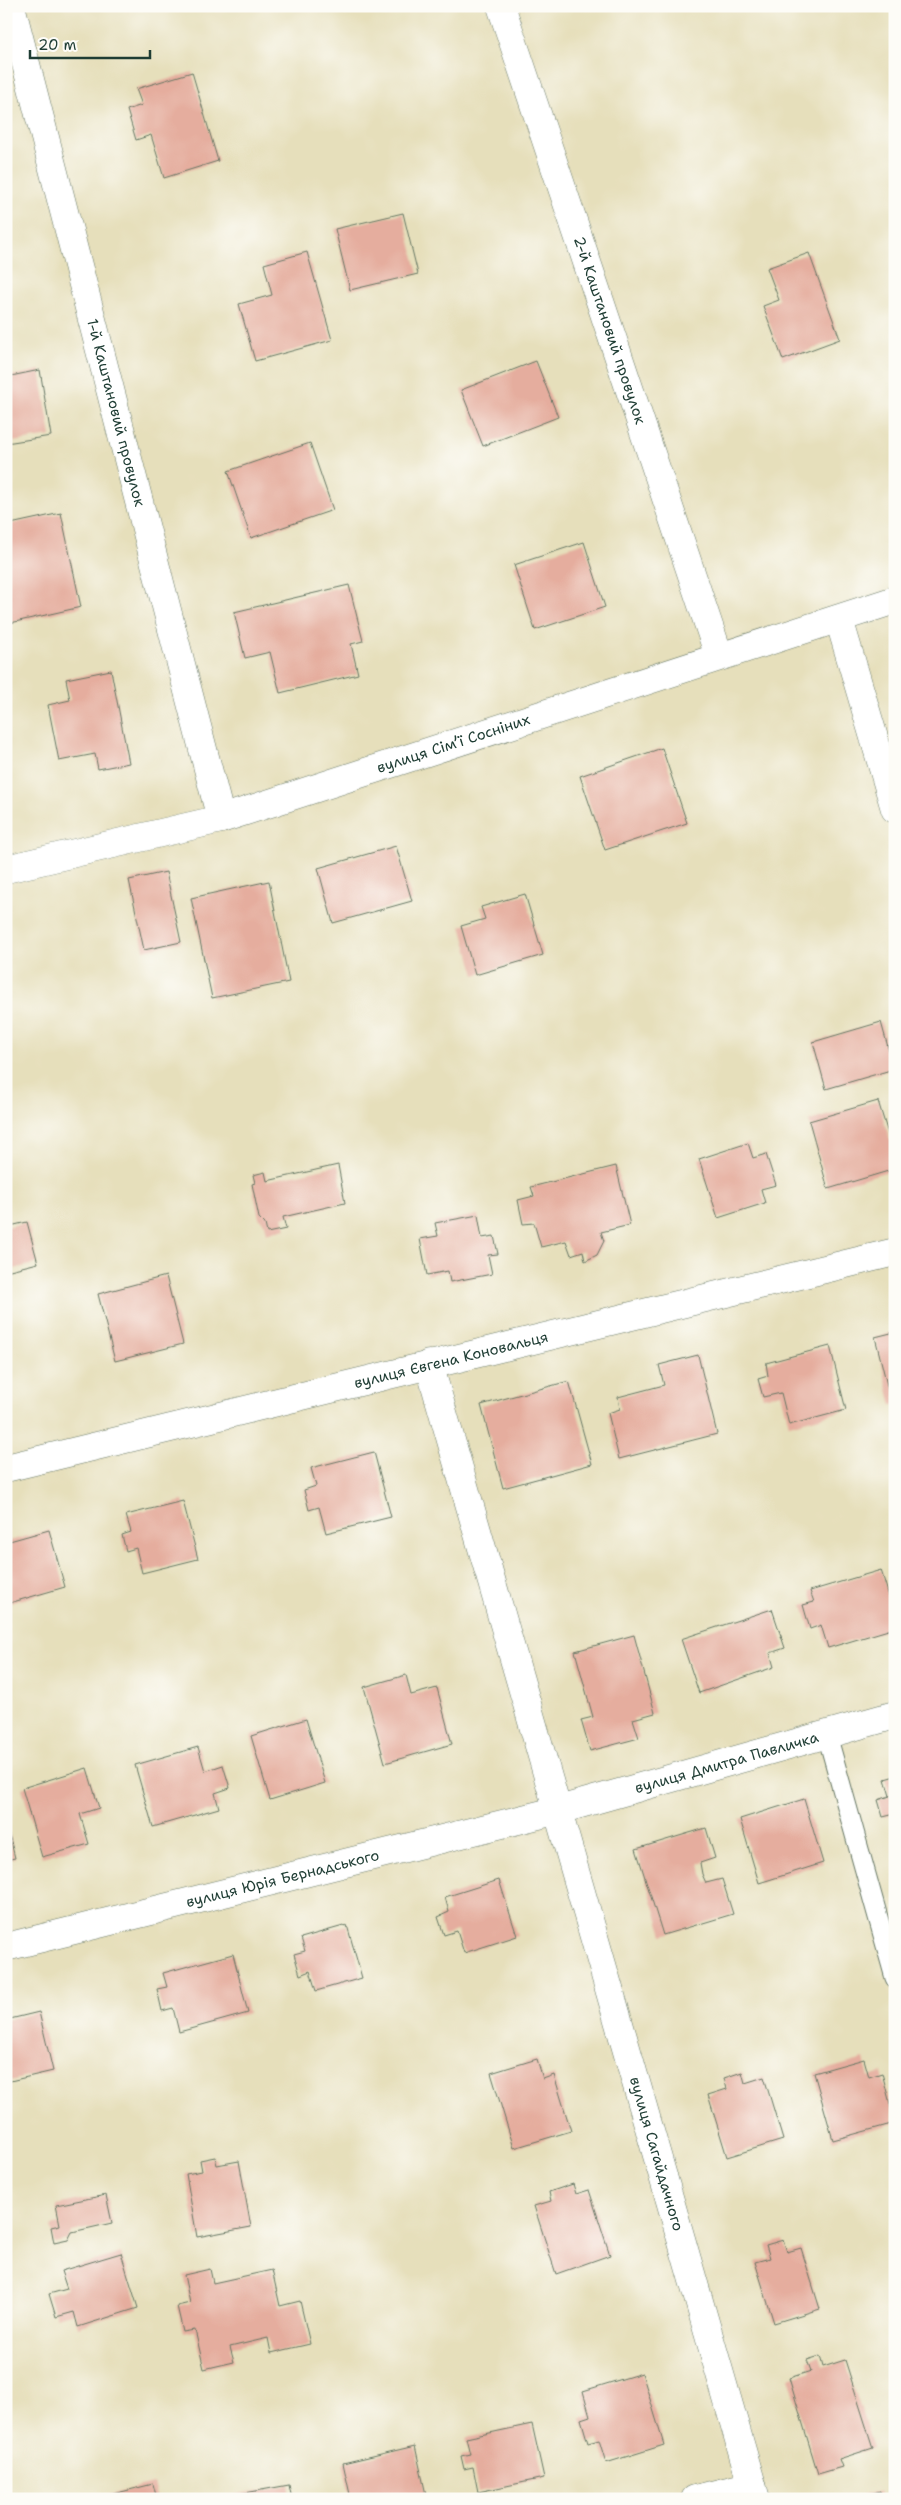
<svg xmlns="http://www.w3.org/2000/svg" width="901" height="2505" viewBox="0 0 901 2505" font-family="'Shantell Sans',sans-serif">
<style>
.building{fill:#e5ad9e}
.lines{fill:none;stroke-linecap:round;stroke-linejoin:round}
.service-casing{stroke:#657663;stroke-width:21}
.minor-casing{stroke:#657663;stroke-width:29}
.service{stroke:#fff;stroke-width:19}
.minor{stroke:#fff;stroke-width:28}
.labels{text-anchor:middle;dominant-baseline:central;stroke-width:4;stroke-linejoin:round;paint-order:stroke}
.street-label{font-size:15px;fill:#1f3d34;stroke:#fdfcf7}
</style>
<rect width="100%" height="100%" fill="#fdfcf7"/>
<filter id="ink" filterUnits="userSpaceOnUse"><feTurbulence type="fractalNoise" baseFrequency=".02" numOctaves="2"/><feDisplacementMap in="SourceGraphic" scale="10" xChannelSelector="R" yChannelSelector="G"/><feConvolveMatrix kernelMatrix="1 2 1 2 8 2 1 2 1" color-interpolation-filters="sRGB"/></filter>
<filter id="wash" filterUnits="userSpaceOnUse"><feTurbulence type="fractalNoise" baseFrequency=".0096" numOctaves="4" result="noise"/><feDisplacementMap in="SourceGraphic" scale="20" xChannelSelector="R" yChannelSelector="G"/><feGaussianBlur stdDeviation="1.12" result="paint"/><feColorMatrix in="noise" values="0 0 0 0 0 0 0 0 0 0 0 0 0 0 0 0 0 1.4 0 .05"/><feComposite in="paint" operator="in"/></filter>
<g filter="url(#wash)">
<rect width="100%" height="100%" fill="#e6dfbb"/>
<g id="blocks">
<g class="building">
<polygon points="192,72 218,161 164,178 151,135 136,140 127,110 142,105 136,89"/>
<polygon points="403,213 418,274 350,290 335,229"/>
<polygon points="307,252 332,340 255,361 239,304 272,295 264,264"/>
<polygon points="809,253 840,339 783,360 763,306 779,300 767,268"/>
<polygon points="536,361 558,417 483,446 461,390"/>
<polygon points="40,370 51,436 6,443 6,377"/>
<polygon points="310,443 333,510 251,538 228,471"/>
<polygon points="61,513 81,607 6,624 6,525"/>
<polygon points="584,542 605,607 535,630 514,565"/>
<polygon points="349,585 363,641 351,644 358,674 280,693 270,652 245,658 234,612"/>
<polygon points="111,670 129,763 98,769 95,754 59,761 48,705 70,700 66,679"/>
<polygon points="662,748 687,823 605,850 580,776"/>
<polygon points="396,846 412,901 333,923 318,868"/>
<polygon points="166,872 181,942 144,950 129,880"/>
<polygon points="269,881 289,982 212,998 191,898"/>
<polygon points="525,894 543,955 475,975 461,926 485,919 481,907"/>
<polygon points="881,1022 894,1069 826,1089 813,1042"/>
<polygon points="878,1101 890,1140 895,1139 895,1169 828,1189 809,1121"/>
<polygon points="748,1143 753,1158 766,1154 776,1185 761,1189 765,1203 718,1218 699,1159"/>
<polygon points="338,1165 345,1203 283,1217 286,1229 267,1233 265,1224 259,1218 252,1184 255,1183 253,1175 265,1172 267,1181"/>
<polygon points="616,1166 630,1225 601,1232 604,1241 597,1255 585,1261 583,1251 571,1255 566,1241 541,1247 534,1223 523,1224 518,1200 534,1196 531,1187"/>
<polygon points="478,1215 482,1238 494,1236 498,1254 488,1255 492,1274 450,1282 448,1271 427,1275 420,1239 438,1236 435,1223"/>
<polygon points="27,1222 38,1263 6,1271 6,1227"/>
<polygon points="166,1276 183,1344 115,1361 98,1294"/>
<polygon points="895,1332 895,1405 892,1405 875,1337"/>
<polygon points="830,1346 846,1410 789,1425 781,1393 763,1397 758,1379 768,1376 766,1363"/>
<polygon points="698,1355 717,1434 619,1459 608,1413 620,1409 618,1397 664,1385 659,1365"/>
<polygon points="569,1381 592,1464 503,1488 481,1405"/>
<polygon points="374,1452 391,1517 326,1533 319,1507 309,1510 304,1490 316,1486 311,1468"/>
<polygon points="183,1501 198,1559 142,1573 136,1548 126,1551 122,1535 131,1532 126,1515"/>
<polygon points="49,1530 65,1587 6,1604 6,1542"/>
<polygon points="881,1570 895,1616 895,1628 828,1648 821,1625 810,1629 803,1605 814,1602 810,1591"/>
<polygon points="772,1609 785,1648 770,1653 774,1667 699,1693 681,1639"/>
<polygon points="634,1635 655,1713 633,1719 639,1738 590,1751 581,1720 593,1717 575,1651"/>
<polygon points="406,1675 411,1695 437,1688 452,1744 385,1763 364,1687"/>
<polygon points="306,1719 325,1783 270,1800 251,1736"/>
<polygon points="198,1747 205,1771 223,1765 230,1788 215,1793 219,1808 153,1827 135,1765"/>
<polygon points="87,1768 99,1808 80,1814 89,1844 42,1857 22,1788"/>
<polygon points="895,1776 895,1814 883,1817 878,1800 890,1796 885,1779"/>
<polygon points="804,1799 823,1863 759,1883 740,1819"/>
<polygon points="706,1828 715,1858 700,1863 702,1874 706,1883 722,1879 733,1914 663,1935 636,1849"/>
<polygon points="9,1834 15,1858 6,1860 6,1835"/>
<polygon points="499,1880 517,1936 464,1953 457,1931 444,1935 438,1917 449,1912 445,1897"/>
<polygon points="347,1925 362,1978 316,1991 310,1971 300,1975 294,1954 305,1951 301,1938"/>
<polygon points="233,1954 248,2013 179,2032 173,2008 162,2011 157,1989 167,1987 163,1973"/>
<polygon points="39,2012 53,2071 6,2082 6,2020"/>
<polygon points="537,2059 543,2079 554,2075 571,2131 514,2148 491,2073"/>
<polygon points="864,2059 869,2077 882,2073 895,2123 833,2140 814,2073"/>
<polygon points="742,2072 745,2083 764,2077 783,2140 727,2157 708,2095 727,2089 724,2078"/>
<polygon points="215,2157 217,2165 239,2161 251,2227 197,2237 186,2174 202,2171 200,2160"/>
<polygon points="573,2184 576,2194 589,2190 610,2255 556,2274 534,2206 551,2201 549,2192"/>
<polygon points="106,2195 112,2223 72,2232 68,2240 54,2243 51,2227 60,2225 56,2205"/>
<polygon points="783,2240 787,2252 801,2248 820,2309 774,2323 755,2262 770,2258 766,2245"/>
<polygon points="121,2253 138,2308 78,2327 74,2312 56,2317 49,2294 67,2289 61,2271"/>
<polygon points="210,2269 213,2283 272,2270 280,2306 300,2301 310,2344 271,2353 268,2338 230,2347 234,2362 204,2369 195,2330 183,2332 177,2306 190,2303 184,2275"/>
<polygon points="820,2356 823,2367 845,2360 873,2448 839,2459 842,2467 818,2474 789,2378 811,2371 807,2360"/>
<polygon points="642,2373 664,2445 606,2463 599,2440 588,2443 581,2419 590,2416 583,2391"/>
<polygon points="532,2424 544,2478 478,2492 473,2467 464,2469 461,2456 470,2454 466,2438"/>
<polygon points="415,2446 427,2499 351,2499 343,2463"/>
<polygon points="153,2484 157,2499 101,2499 101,2497"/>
<polygon points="289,2485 292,2499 235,2499 234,2495"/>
<polygon points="880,2491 882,2499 858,2499 858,2498"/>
</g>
</g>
</g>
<g filter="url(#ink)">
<use href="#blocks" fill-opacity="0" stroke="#657663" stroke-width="1"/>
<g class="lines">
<defs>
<polyline id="service" points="827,1735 895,1978"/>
<g id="minor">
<path id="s1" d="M 11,6 L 221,819"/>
<path id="s2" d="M 501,6 L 719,656"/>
<polyline points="839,619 895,809"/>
<path id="s3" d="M 6,869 L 221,819 L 895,600"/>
<path id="s4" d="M 429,1364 L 756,2499"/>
<path id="s5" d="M 6,1468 L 895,1252"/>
<path id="s6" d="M 6,1947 L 559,1810 L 895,1715"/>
<polyline points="695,2499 752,2485"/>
</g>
</defs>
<use href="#service" class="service-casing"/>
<use href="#minor" class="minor-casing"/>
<use href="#service" class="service"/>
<use href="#minor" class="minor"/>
</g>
</g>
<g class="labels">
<g class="street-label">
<text stroke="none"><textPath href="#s2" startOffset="342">2-й Каштановий провулок</textPath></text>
<text stroke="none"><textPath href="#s1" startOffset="420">1-й Каштановий провулок</textPath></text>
<text stroke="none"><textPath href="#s3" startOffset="465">вулиця Сім’ї Сосніних</textPath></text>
<text stroke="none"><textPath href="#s5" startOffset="458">вулиця Євгена Коновальця</textPath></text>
<text stroke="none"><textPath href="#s6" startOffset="744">вулиця Дмитра Павличка</textPath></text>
<text stroke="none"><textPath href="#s6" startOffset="285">вулиця Юрія Бернадського</textPath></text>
<text stroke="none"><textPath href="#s4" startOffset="822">вулиця Сагайдачного</textPath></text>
</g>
</g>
<rect width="901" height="2505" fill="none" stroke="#fdfcf7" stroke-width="25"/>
<path d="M30 50v8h120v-8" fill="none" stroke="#1f3d34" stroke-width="2.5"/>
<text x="38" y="50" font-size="15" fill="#1f3d34" stroke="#fdfcf7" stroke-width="4" paint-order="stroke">20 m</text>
</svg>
